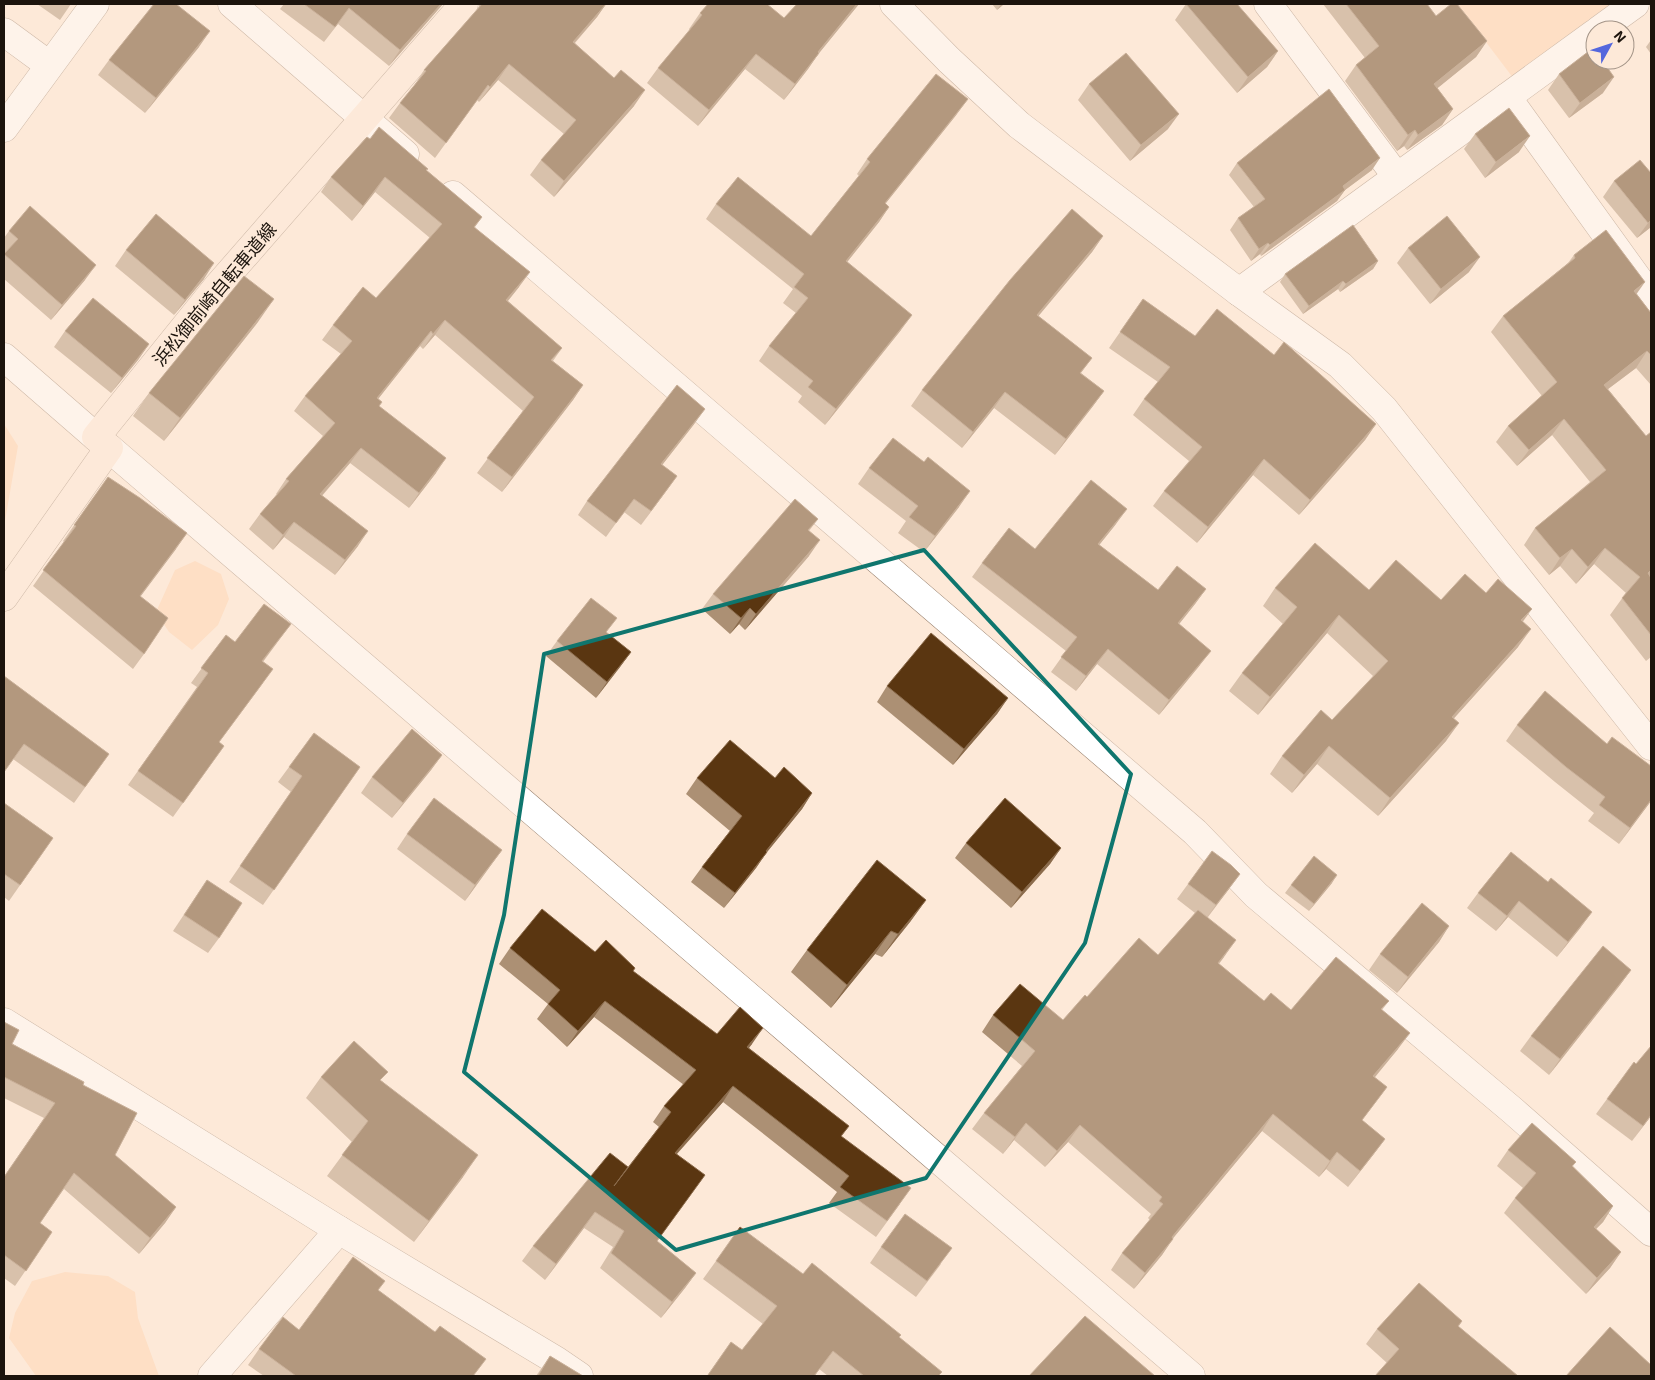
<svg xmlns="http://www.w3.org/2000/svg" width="1655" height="1380" viewBox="0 0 1655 1380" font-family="'Exo 2','Noto Sans JP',sans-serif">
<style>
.green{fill:#fed3ae}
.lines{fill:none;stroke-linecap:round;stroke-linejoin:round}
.minor-casing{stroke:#957e6b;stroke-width:29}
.tertiary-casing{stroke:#957e6b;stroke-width:29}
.secondary-casing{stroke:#957e6b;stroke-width:29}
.minor{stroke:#fff;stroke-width:28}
.tertiary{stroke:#fff;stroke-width:28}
.secondary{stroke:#fce9d9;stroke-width:28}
.wall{fill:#ac9074}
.shaded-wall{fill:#8b6c4d}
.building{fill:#5a3611;stroke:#8b6c4d}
.marked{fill:none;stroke:#0f766e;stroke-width:4;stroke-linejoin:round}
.labels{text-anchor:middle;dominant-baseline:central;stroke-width:5;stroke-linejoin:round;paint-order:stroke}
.street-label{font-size:18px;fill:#1c140d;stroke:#fde9d8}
</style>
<rect width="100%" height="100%" fill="#fde9d8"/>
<g class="green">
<polygon points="1457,4 1635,4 1520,87"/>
<polygon points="4,424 18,446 4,527"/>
<polygon points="195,561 221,574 229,599 218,625 192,650 169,632 156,612 175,570"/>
<polygon points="65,1272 108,1276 135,1292 138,1318 159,1376 36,1376 9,1338 15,1313 32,1281"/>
</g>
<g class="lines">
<defs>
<g id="minor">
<polyline points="232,4 405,154"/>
<polyline points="1268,4 1397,177"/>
<polyline points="1599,30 1635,4"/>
<polyline points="4,32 49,65"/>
<polyline points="1507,97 1651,297"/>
<polyline points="453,195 1195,832 1256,895 1512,1110 1651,1232"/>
<polyline points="1239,292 1595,33"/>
<polyline points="4,1022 339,1230 557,1361 579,1376"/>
<polyline points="212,1376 339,1230"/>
</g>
<g id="tertiary">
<polyline points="894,4 949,60 1019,125 1239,292 1340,365 1384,409 1651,746"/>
<polyline points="4,128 95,4"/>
<polyline points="4,357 96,437"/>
<polyline points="109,448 1191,1376"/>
</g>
<polyline id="secondary" points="4,597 109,448 96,437 217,287 464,4"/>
</defs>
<use href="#minor" class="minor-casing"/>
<use href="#tertiary" class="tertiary-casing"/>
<use href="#secondary" class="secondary-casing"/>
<use href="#minor" class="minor"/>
<use href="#tertiary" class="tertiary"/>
<use href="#secondary" class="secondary"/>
</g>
<g class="wall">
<polygon points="37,4 71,4 60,20"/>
<polygon points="284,4 443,4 389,66 338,24 324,42 280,9"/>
<polygon points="479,4 606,4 597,17 575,43 634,106 554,197 530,175 541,160 564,134 498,80 479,102 477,100 435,158 389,118 400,103 414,86 424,70 479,7"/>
<polygon points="797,4 859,4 819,53 808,69 784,100 745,69 698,126 647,83 658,68 690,30 689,29 700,13 784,18"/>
<polygon points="992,4 1004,4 997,10"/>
<polygon points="1186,4 1278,51 1267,67 1237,93 1175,20"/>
<polygon points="1323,4 1427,4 1436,16 1487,41 1476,57 1437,88 1453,109 1442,125 1407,150 1404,146 1397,151 1345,81 1356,65 1365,58"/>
<polygon points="1651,40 1651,54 1646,47"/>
<polygon points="199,47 145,113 98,75 109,60"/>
<polygon points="1559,74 1603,93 1569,118 1548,90"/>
<polygon points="1089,84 1168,129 1130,161 1078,100"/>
<polygon points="957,114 885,204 889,207 879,222 847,262 901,330 825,425 798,402 802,396 759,361 769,346 796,313 783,303 793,289 706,219 716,204 811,236 859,176 857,174 867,159"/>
<polygon points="1475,134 1519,152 1485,178 1464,149"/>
<polygon points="370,139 426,170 482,217 475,227 519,287 508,301 562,348 553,361 583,385 573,400 502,492 477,473 523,411 435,335 423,349 420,346 378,399 379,406 436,473 409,508 350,463 322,496 358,546 335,575 284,537 273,550 249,529 260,514 277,494 276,494 286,479 323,436 294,411 305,396 341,354 322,340 333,325 376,298 430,238 375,192 352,221 321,192 331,177"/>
<polygon points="1237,163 1372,170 1345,190 1337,201 1261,256 1260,254 1251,261 1230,230 1238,218 1254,207 1229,175"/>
<polygon points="1614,181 1651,227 1637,238 1603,197"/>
<polygon points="9,231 85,280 51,320 4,279 4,255 5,253 4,252 4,238"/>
<polygon points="1103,236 1092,252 1038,316 1092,358 1081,373 1104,391 1093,406 1055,455 994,408 962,448 911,406 922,390"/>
<polygon points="1408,248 1469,272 1430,304 1397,263"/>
<polygon points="126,250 204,279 174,315 115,266"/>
<polygon points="1574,255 1637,294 1651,313 1651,385 1636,368 1608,389 1646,436 1651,432 1651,657 1646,661 1610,615 1626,593 1594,564 1576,584 1560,566 1549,575 1524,545 1535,528 1590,482 1552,435 1517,466 1496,442 1508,426 1542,396 1491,332 1503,316 1568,263"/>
<polygon points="1378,261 1373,269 1340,292 1338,289 1303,314 1280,282 1285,274"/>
<polygon points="1143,299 1195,336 1274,355 1376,424 1365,440 1299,515 1253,475 1197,543 1153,506 1164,491 1189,461 1133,415 1144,399 1158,382 1109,348"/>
<polygon points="258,322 164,441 133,416 149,393"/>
<polygon points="65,331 149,344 138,360 111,393 54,347"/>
<polygon points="695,423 662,465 677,476 641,525 624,512 606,537 578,515 587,501"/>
<polygon points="869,468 959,507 924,552 898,533 906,521 858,484"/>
<polygon points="108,477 176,549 141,596 144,654 133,669 33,586 64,542 63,541"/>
<polygon points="818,519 809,531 809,556 745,630 739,624 730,634 702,609 713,594"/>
<polygon points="1116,524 1099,545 1158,590 1206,589 1195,604 1179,624 1200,665 1159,715 1097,664 1076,691 1051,672 1066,651 972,577 982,563 1035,549"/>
<polygon points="1275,588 1369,590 1441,600 1486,593 1523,622 1518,647 1454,718 1446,741 1378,816 1317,764 1292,793 1270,774 1282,756 1332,720 1373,676 1327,633 1258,715 1229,691 1242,673 1283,624 1263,606"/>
<polygon points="291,624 263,662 263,683 219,742 224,746 173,817 128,785 197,687 191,683 226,635 235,642"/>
<polygon points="607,633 631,652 620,667 596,698 546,656 557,641"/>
<polygon points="4,676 109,754 74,803 13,759"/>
<polygon points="887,686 1008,698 997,714 953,765 877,702"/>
<polygon points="1517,725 1607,744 1651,766 1651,801 1619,844 1588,821 1594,813 1555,782 1506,741"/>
<polygon points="314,733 360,767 263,905 229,882 291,792 278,782"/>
<polygon points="442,755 431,770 392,818 361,793 372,777"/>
<polygon points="697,778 775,778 812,793 802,809 767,852 756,868 724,908 691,882 702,867 730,831 686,794"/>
<polygon points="4,803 53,838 9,901 4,897"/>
<polygon points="407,834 502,850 465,901 397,849"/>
<polygon points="966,843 1061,848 1050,864 1011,908 955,858"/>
<polygon points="1511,852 1581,927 1557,957 1508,917 1496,931 1467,908 1478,893"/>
<polygon points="207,880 219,938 208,953 173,931"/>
<polygon points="1332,883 1309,911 1285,893 1291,885"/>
<polygon points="1188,884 1229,889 1208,917 1224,957 1219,964 1264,1001 1291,1010 1389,1001 1382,1010 1398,1049 1374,1077 1387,1087 1362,1120 1385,1139 1373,1155 1348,1187 1326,1169 1319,1177 1262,1131 1173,1238 1162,1255 1134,1289 1111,1270 1122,1253 1150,1220 1148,1218 1151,1214 1068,1142 1045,1167 1014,1140 1003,1154 972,1129 984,1113 1022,1066 982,1032 993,1015 1063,1020 1087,997 1158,955 1195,913 1177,899"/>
<polygon points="926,900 910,922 882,957 875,954 831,1008 791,972 807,950"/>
<polygon points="1449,926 1439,942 1397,993 1369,970 1380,954"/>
<polygon points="510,948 595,952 635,968 633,971 717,1034 752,1044 749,1048 849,1126 841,1137 900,1204 876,1237 829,1203 837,1192 723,1102 677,1154 694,1190 657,1241 696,1273 685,1288 661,1318 600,1268 613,1247 584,1228 545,1280 522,1261 533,1246 628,1167 659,1127 653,1122 664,1106 684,1085 594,1017 567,1047 537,1019 548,1004 499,964"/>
<polygon points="1631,970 1620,985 1549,1075 1520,1051 1531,1036"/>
<polygon points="4,1022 12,1044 83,1085 115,1155 176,1207 165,1223 139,1254 64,1189 40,1223 52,1232 15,1286 4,1278 4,1177 44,1118 4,1098"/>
<polygon points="1636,1064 1651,1116 1632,1141 1596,1114 1607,1099"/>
<polygon points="321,1077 382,1081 463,1177 414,1242 327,1176 352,1142 306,1098"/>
<polygon points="1508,1150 1576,1162 1573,1166 1613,1206 1603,1222 1596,1229 1621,1252 1610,1268 1586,1294 1504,1213 1515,1198 1523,1188 1497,1166"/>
<polygon points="881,1247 941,1264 916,1297 870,1263"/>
<polygon points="716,1261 803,1274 899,1338 938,1376 828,1376 819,1369 815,1376 707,1376 731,1342 742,1350 763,1324 703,1279"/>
<polygon points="378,1290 474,1376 264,1376 248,1365 259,1349"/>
<polygon points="1462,1321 1459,1326 1387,1363 1366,1344 1377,1329"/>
<polygon points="550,1356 583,1376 536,1376"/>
</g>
<g class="shaded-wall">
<polygon points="441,4 443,4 389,66 400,50"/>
<polygon points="606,4 597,17 562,57 573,42"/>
<polygon points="857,4 859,4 807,68 818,52"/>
<polygon points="1001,4 1004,4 997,10"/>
<polygon points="210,31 199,47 145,113 156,98"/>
<polygon points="1487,41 1476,57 1423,100 1434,84"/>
<polygon points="1278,51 1267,67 1237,93 1248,77"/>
<polygon points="819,53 808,69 784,100 795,84"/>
<polygon points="756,54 745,69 698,126 709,110"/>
<polygon points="509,64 498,80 479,102 490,87"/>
<polygon points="1614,77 1603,93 1569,118 1580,103"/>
<polygon points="645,90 634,106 554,197 564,181"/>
<polygon points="968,99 957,114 874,218 885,203"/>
<polygon points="1453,109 1442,125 1407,150 1418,135"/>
<polygon points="1179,114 1168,129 1130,161 1141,145"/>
<polygon points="1415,130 1404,146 1397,151 1408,135"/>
<polygon points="1530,136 1519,152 1485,178 1496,162"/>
<polygon points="1380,158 1372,170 1345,190 1337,201 1261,256 1270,245 1343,186"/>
<polygon points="385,177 375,192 352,221 363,206"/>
<polygon points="889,207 879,222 836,276 846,261"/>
<polygon points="1651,220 1651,227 1637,238 1648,223"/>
<polygon points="1103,236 1092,252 1026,331 1037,315"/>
<polygon points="1268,243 1260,254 1251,261 1259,249"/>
<polygon points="1480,257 1469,272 1430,304 1441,289"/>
<polygon points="1378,261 1373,269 1340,292 1346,284"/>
<polygon points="214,263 204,279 174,315 185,300"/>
<polygon points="96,265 85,280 51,320 62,305"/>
<polygon points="530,272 519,287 496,315 506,300"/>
<polygon points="1343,281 1338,289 1303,314 1309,306"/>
<polygon points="1645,282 1633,299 1634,291"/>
<polygon points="274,299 258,322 164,441 180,418"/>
<polygon points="912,315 901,330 825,425 836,409"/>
<polygon points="445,320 435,335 423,349 433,334"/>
<polygon points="431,331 420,346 367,413 377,398"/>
<polygon points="149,344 138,360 111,393 122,378"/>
<polygon points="1647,351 1636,368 1592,401 1604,385"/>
<polygon points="583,385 573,400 502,492 512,477"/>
<polygon points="1104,391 1093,406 1055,455 1066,439"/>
<polygon points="1005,392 994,408 962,448 973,432"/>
<polygon points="705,409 695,423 652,478 661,464"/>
<polygon points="1564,419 1552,435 1517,466 1529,450"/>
<polygon points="1376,424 1365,440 1299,515 1310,500"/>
<polygon points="361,448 350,463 310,509 320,494"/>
<polygon points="446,458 436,473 409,508 419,493"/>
<polygon points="1264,459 1253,475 1197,543 1208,527"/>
<polygon points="677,476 667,490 641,525 651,511"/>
<polygon points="970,491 959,507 924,552 935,536"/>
<polygon points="1127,509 1116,524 1088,559 1098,544"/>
<polygon points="294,522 284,537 273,550 283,535"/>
<polygon points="368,531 358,546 335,575 345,560"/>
<polygon points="187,533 176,549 129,611 140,596"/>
<polygon points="820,540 809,556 745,630 756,614"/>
<polygon points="1605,548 1594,564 1576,584 1588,567"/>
<polygon points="1572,549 1560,566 1549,575 1560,558"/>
<polygon points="1651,570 1651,578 1648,573"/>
<polygon points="1206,589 1195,604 1168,638 1178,623"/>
<polygon points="750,608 739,624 730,634 741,618"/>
<polygon points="1532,609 1519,627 1521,620"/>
<polygon points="1339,615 1327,633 1258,715 1270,697"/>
<polygon points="291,624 280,638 252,676 262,661"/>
<polygon points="1531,629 1518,647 1439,735 1452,717"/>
<polygon points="1108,649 1097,664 1076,691 1086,676"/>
<polygon points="1211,651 1200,665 1159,715 1169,700"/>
<polygon points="631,652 620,667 596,698 607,682"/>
<polygon points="1008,698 997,714 953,765 964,749"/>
<polygon points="1459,723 1446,741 1378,816 1390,798"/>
<polygon points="1329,746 1317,764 1292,793 1304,775"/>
<polygon points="442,755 431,770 392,818 403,803"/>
<polygon points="812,793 802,809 755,867 766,851"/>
<polygon points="1651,800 1651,801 1619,844 1630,828"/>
<polygon points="1061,848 1050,864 1011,908 1022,892"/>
<polygon points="502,850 491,865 465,901 475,885"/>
<polygon points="767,852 756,868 724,908 735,893"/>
<polygon points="1240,874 1229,889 1205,920 1216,905"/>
<polygon points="1337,875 1332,883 1309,911 1314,904"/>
<polygon points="926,900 910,922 882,957 898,934"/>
<polygon points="1519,901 1508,917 1496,931 1507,916"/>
<polygon points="1592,912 1581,927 1557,957 1568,942"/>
<polygon points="1449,926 1439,942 1397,993 1408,977"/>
<polygon points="891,931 875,954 831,1008 847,985"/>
<polygon points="1236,940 1224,957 1206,979 1218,963"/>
<polygon points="1631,970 1620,985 1549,1075 1560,1059"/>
<polygon points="605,1001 594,1017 567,1047 578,1031"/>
<polygon points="763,1028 752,1044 736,1063 747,1047"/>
<polygon points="1410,1033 1398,1049 1362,1093 1373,1076"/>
<polygon points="733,1086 723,1102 664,1168 675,1153"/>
<polygon points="1273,1114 1262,1131 1160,1254 1172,1237"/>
<polygon points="1651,1115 1651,1116 1632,1141 1643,1126"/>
<polygon points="1026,1123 1014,1140 1003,1154 1015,1137"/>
<polygon points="1080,1125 1068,1142 1045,1167 1057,1151"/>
<polygon points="1385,1139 1373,1155 1348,1187 1360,1171"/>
<polygon points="1337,1152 1326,1169 1319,1177 1330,1161"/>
<polygon points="478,1155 463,1177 414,1242 429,1221"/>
<polygon points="1613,1206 1603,1222 1583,1242 1594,1227"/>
<polygon points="176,1207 165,1223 139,1254 150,1238"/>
<polygon points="595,1212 584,1228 545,1280 556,1264"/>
<polygon points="1173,1239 1162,1255 1134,1289 1145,1273"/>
<polygon points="1621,1252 1610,1268 1586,1294 1597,1278"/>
<polygon points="696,1273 685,1288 661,1318 672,1302"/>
</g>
<g class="building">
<polygon points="154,4 176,4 210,31 156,98 109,60"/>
<polygon points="304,4 441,4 400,50 349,8 335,27"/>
<polygon points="482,4 606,4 573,42 614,78 621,70 645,90 564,181 541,160 576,120 509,64 490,87 488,85 446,143 400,103 426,71 424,70"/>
<polygon points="708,4 767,4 784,18 797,4 857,4 818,52 819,53 795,84 756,54 709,110 658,68 702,15 700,13"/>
<polygon points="1186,4 1237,4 1278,51 1248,77"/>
<polygon points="1346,4 1427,4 1436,16 1451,4 1457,4 1487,41 1434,84 1453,109 1418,135 1415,130 1408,135 1356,65 1379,46"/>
<polygon points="1593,48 1595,51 1595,60 1602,60 1614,77 1580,103 1559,74"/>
<polygon points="1126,53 1179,114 1141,145 1089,84"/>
<polygon points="936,74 968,99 885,203 889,207 846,261 912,315 836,409 808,387 813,381 769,346 808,298 794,287 804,274 716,204 738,177 811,236 870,162 867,159"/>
<polygon points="1329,89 1380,158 1343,186 1345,190 1270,245 1268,243 1259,249 1238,218 1265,199 1237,163"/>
<polygon points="1509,108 1530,136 1496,162 1475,134"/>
<polygon points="379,127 428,169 426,170 482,217 474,227 530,272 506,300 562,348 551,360 583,385 512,477 487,458 534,397 445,320 433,334 431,331 377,398 382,402 379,406 446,458 419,493 361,448 320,494 368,531 345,560 294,522 283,535 260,514 289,481 286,479 335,423 305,396 352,341 333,325 363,287 376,298 442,224 385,177 363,206 331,177 367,137 370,139"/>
<polygon points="1640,160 1651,173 1651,220 1648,223 1614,181"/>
<polygon points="30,206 96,265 62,305 4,254 18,239 9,231"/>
<polygon points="1072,209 1103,236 1037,315 1092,358 1080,373 1104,391 1066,439 1005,392 973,432 922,390 1010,280"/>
<polygon points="156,214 214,263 185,300 126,250"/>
<polygon points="1447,216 1480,257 1441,289 1408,248"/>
<polygon points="1353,225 1378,261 1346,284 1343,281 1309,306 1285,274"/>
<polygon points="1606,230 1645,282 1634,291 1651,313 1651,355 1647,351 1604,385 1646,436 1651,432 1651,570 1648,573 1651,578 1651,635 1622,598 1640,577 1605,548 1588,567 1572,549 1560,558 1535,528 1606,470 1564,419 1529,450 1508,426 1557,382 1503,316 1575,258 1574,255"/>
<polygon points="244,276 274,299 180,418 149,393"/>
<polygon points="93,298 149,344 122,378 65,331"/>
<polygon points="1143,299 1195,336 1217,309 1274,355 1284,342 1376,424 1310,500 1264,459 1208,527 1164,491 1202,447 1144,399 1170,367 1120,332"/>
<polygon points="677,385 705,409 661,464 677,476 651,511 634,499 616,523 587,501"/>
<polygon points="893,438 924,462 928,457 970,491 935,536 909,517 918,506 869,468"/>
<polygon points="108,477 140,498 187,533 140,596 168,618 144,654 43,570 76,526 74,525"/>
<polygon points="1091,480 1127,509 1098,544 1158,590 1177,566 1206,589 1178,623 1211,651 1169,700 1108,649 1086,676 1061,657 1077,637 982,563 1009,528 1035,549"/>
<polygon points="795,499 818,519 808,530 820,540 756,614 750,608 741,618 713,594"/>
<polygon points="1315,543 1369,590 1396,560 1441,600 1465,574 1486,593 1498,579 1532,609 1521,620 1531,629 1452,717 1459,723 1390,798 1329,746 1304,775 1282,756 1321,710 1332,720 1388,661 1339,615 1270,697 1242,673 1297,607 1275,588"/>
<polygon points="591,598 617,618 606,632 631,652 607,682 557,641"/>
<polygon points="264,604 291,624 262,661 273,669 219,742 224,746 183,803 138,771 208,673 201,668 226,635 235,642"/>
<polygon points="931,633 1008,698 964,749 887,686"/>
<polygon points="4,676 109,754 85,787 24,744 4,772"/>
<polygon points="1545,691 1607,744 1612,737 1651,766 1651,800 1630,828 1599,805 1605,797 1566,767 1517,725"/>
<polygon points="412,729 442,755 403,803 372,777"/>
<polygon points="314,733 360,767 274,890 240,866 302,776 289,767"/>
<polygon points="730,740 775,778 784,767 812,793 766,851 767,852 735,893 702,867 742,816 697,778"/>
<polygon points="434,798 502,850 475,885 407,834"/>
<polygon points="1005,798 1061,848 1022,892 966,843"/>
<polygon points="4,803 53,838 20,885 4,874"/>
<polygon points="1212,851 1231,865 1240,874 1216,905 1188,884"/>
<polygon points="1511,852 1548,882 1551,878 1592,912 1568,942 1519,901 1507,916 1478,893"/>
<polygon points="1314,856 1337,875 1314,904 1291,885"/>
<polygon points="877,860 926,900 898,934 891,931 847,985 807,950"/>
<polygon points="207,880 242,903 219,938 184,915"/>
<polygon points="1422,903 1449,926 1408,977 1380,954"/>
<polygon points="542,909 595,952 606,940 635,968 633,971 717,1034 740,1007 763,1028 747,1047 849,1126 841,1136 911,1188 887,1221 840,1187 849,1176 733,1086 675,1153 705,1175 657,1241 696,1273 672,1302 611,1253 624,1231 595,1212 556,1264 533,1246 610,1153 628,1167 614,1186 671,1112 664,1106 696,1070 605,1001 578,1031 548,1004 560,990 510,948"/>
<polygon points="1198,910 1236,940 1218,963 1264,1001 1271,993 1291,1010 1336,957 1389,1001 1381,1009 1410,1033 1373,1076 1387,1087 1362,1120 1385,1139 1360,1171 1337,1152 1330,1161 1273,1114 1172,1237 1173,1239 1145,1273 1122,1253 1163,1204 1159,1201 1162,1197 1080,1125 1057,1151 1026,1123 1015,1137 984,1113 1035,1051 993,1015 1020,984 1063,1020 1085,995 1087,997 1139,938 1158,955"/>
<polygon points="1603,946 1631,970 1560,1059 1531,1036"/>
<polygon points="4,1022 19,1030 12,1044 84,1082 83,1085 137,1113 115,1155 176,1207 150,1238 74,1173 40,1223 52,1232 26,1271 4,1255 4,1177 55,1103 4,1077 4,1078"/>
<polygon points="354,1041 388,1072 380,1080 478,1155 429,1221 342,1155 368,1121 321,1077"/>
<polygon points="1651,1046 1651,1115 1643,1126 1607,1099 1634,1062 1636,1064"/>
<polygon points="1532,1123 1576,1162 1572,1166 1613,1206 1594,1227 1621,1252 1597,1278 1515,1198 1536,1173 1508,1150"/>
<polygon points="905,1214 952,1248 927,1281 881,1247"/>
<polygon points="740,1227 803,1274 812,1263 901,1335 899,1337 942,1372 938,1376 864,1376 833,1351 814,1376 709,1376 708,1375 731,1342 742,1350 777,1306 716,1261"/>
<polygon points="353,1257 385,1281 378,1290 435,1332 440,1326 486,1359 473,1376 296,1376 259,1349 283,1317 299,1330"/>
<polygon points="1419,1283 1462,1321 1458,1326 1518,1376 1375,1376 1399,1349 1377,1329"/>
<polygon points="1085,1316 1155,1376 1029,1376"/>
<polygon points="1610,1327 1651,1365 1651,1376 1566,1376"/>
<polygon points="550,1356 583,1376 538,1376"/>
</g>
<path d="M0 0H1655V1380H0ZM 924,550 L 1131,774 L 1085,943 L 926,1178 L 676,1250 L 464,1072 L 504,915 L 544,654 Z" fill="#fde9d8" fill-opacity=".55" fill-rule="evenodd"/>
<path class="marked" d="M 924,550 L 1131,774 L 1085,943 L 926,1178 L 676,1250 L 464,1072 L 504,915 L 544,654 Z"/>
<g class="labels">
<g class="street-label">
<text transform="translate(214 294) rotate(-50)">浜松御前崎自転車道線</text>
</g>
</g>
<rect width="1655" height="1380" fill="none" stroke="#1c140d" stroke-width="10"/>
<g transform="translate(1610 45) rotate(50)"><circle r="24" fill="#fde9d8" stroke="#a39487"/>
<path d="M0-4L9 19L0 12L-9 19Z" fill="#5467dd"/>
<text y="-8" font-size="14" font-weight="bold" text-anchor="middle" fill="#1c140d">N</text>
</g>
</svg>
